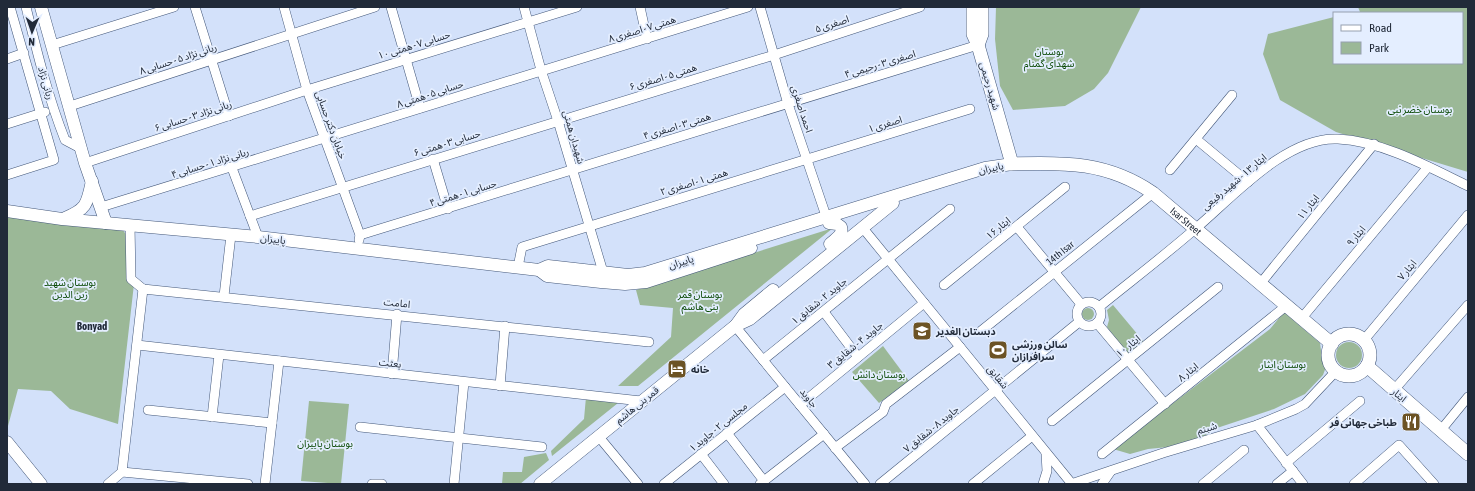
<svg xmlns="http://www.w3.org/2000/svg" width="1475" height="491" viewBox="0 0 1475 491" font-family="'Asap Condensed','Noto Sans Arabic',sans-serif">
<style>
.green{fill:#9bb897}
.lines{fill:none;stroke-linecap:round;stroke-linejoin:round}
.minor-casing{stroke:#44587a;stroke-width:10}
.tertiary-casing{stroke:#44587a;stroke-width:13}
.secondary-casing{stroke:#44587a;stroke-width:14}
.minor{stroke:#fff;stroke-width:9}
.tertiary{stroke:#fff;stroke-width:12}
.secondary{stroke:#fff;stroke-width:13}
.labels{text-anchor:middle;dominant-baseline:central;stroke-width:3.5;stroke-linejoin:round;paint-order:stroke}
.street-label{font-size:10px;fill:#212a39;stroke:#e4eeff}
.park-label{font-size:10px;fill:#074700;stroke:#e4eeff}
.poi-label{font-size:10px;font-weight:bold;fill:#212a39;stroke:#e4eeff;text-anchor:start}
.neighbourhood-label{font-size:11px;font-weight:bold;fill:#212a39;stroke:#e4eeff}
</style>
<rect width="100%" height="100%" fill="#d3e1fa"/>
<g class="green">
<polygon points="996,7 1141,7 1108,73 1094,89 1065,106 1013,110 1000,86 995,39"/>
<polygon points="1358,7 1468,7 1468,172 1336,132 1280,100 1263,54 1268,34 1334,17 1334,63 1462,63 1462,13 1355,13 1360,12"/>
<polygon points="7,217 121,228 133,243 134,284 118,424 70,409 51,391 18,389 8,426 7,425"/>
<polygon points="833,228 638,386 618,386 671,337 673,308 640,305 636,290"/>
<polygon points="1113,305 1144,342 1127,354 1107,327 1109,320 1107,310"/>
<circle cx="1088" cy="314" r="6"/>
<polygon points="1284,312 1320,343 1322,358 1326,367 1323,375 1305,394 1274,409 1217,428 1189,445 1148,449 1130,454 1113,449 1270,329"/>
<circle cx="1349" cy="355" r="13"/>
<polygon points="883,346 909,381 879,403 852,372"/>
<polygon points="586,397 618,403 552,456 551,451 584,419"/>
<polygon points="309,401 349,404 341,484 301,481"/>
<polygon points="546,453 549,460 520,484 502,484 503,472 522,472 524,457"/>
</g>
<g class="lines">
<defs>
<g id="minor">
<path d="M 26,7 C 37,52 48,97 65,140 L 82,149"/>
<polyline points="195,7 229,116"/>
<polyline points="284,7 307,90 360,235 359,240"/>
<polyline points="391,7 420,108"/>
<polyline points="524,7 541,70 558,121 603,272"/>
<polyline points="640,7 647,39"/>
<polyline points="760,7 788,104 826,216"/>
<polyline points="52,45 174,7"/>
<polyline points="7,59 24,53"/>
<polyline points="70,106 375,7"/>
<polyline points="7,124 45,112"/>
<polyline points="1196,139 1248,182"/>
<polyline points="433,159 448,209"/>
<polyline points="85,163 307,90 577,7"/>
<polyline points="232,168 258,237"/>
<polyline points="1170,170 1232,95"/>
<polyline points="7,175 54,160 10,7"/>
<polyline points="101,207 748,7"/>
<polyline points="250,216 774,55 920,7"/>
<polyline points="130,225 131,279 143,289"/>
<polyline points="862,227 1072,484"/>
<polyline points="1017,227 1081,304"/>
<polyline points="360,235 978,45"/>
<polyline points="518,267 522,247 970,109"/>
<polyline points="1260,284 1374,144"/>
<polyline points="944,285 1065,187"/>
<polyline points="143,289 649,342"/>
<polyline points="224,296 231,235"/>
<circle cx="1089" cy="314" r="12"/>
<path d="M 1099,307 C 1131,281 1164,256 1195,229 C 1232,198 1286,136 1338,139 C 1382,141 1429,167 1468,186"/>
<polyline points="824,312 858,357"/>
<polyline points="1301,319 1428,167"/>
<polyline points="1097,323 1165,404"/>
<polyline points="735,326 865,484"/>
<polyline points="981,331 1153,193"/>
<polyline points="1364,340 1468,215"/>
<polyline points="137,345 641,401"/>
<polyline points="763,360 950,209"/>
<polyline points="392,374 397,314"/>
<polyline points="500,386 505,326"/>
<polyline points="1394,390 1468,305"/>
<polyline points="800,405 924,303"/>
<polyline points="148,410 272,423"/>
<polyline points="212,417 219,355"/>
<polyline points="1052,421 1218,287"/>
<polyline points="1257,425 1303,484"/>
<polyline points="360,427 542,447"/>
<polyline points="1441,430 1468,397"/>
<polyline points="727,433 764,481"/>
<polyline points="599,437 638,484"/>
<polyline points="835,448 883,412 886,404 960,347"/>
<polyline points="701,454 724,484"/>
<polyline points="1102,454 1286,306"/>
<polyline points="1286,463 1360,401"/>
<polyline points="122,472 143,289"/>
<polyline points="108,484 122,472 248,484"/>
<polyline points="265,484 279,361"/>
<polyline points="372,484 382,484"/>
<polyline points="454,484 464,382"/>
<polyline points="664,484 785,387"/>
<polyline points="760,484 824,434"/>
<polyline points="880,484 1079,322"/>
<polyline points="973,484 1032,436"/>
<polyline points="1043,484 1047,471 1046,453"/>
<polyline points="1071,484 1163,453 1257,425 1296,409 1305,404 1336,371"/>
<polyline points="1102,484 1111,471"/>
<polyline points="1203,484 1244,450"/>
<polyline points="1277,484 1293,471"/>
<polyline points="1354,484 1399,445 1434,484"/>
</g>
<g id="tertiary">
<polyline points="41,7 85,163 106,223"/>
<polyline points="7,211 62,219 258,237 539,270 548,266 628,275 645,273 985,168 1012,164"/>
<path d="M 65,218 C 87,209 87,204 92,181"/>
<path d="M 829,223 L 837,224 L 841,227 C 844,235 835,239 830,244"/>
<polyline points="539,270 547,276 601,282 625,284 646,282 751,248"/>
<polyline points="736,325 744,314 773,290"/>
<polyline points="7,442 41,484"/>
<polyline points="540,484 735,326 750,319 893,203"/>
</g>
<g id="secondary">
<path id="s1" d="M 973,7 L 973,34 L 978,45 L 1012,164 C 1065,162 1108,162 1153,193 L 1332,344"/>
<polyline points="978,45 982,34 982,7"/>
<circle cx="1349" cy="355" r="21"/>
<polyline points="1367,366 1468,454"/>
</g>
</defs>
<use href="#minor" class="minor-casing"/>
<use href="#tertiary" class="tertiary-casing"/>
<use href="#secondary" class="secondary-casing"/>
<use href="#minor" class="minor"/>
<use href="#tertiary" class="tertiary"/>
<use href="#secondary" class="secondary"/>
</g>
<defs>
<symbol id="school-square" viewBox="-11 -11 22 22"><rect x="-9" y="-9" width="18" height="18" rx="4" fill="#6c5324" stroke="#e4eeff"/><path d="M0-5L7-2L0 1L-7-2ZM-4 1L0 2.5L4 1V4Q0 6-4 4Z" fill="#fff"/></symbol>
<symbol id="stadium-square" viewBox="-11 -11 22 22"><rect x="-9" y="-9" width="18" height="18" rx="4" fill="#6c5324" stroke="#e4eeff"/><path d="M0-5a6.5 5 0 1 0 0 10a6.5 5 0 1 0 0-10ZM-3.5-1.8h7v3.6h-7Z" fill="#fff"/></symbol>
<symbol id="hotel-square" viewBox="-11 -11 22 22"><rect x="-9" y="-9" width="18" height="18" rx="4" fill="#6c5324" stroke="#e4eeff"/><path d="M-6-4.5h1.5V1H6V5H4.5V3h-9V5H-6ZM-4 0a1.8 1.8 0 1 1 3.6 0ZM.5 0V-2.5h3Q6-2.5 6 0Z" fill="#fff"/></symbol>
<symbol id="restaurant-square" viewBox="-11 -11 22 22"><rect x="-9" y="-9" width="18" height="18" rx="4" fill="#6c5324" stroke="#e4eeff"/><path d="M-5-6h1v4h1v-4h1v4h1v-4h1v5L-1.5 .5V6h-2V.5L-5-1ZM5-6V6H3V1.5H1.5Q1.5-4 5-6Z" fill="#fff"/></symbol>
</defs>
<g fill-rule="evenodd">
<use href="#school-square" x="911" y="320" width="22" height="22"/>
<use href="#stadium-square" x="987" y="339" width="22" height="22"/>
<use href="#hotel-square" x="666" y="358" width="22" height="22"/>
<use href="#restaurant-square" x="1400" y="411" width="22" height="22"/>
</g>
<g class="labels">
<g class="street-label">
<text transform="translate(832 24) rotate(-18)">اصغری ۵</text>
<text transform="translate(642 29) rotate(-17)">همتی ۷ - اصغری ۸</text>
<text transform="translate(414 45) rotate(-17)">حسابی ۷ - همتی ۱۰</text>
<text transform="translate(178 59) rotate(-18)">ربانی نژاد ۵ - حسابی ۸</text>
<text transform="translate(880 64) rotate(-17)">اصغری ۳ - رحیمی ۴</text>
<text transform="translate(663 77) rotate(-17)">همتی ۵ - اصغری ۶</text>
<text transform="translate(46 83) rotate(74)">ربانی نژاد</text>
<text transform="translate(990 86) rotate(74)">شهید رحیمی</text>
<text transform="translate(430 94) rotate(-18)">حسابی ۵ - همتی ۸</text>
<text transform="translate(802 109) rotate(72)">احمد اصغری</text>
<text transform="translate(193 116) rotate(-18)">ربانی نژاد ۳ - حسابی ۶</text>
<text transform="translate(885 124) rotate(-17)">اصغری ۱</text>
<text transform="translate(331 125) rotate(70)">خیابان دکتر حسابی</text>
<text transform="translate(677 126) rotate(-17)">همتی ۳ - اصغری ۴</text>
<text transform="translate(574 137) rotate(74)">شهیدان همتی</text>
<text transform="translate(447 143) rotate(-17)">حسابی ۳ - همتی ۶</text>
<text transform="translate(210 163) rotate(-17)">ربانی نژاد ۱ - حسابی ۴</text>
<text transform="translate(991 168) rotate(-12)">پاییزان</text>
<text transform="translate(694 182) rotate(-17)">همتی ۱ - اصغری ۲</text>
<text transform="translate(1234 182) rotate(-40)">ایثار ۱۳ - شهید رفیعی</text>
<text transform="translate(463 193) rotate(-17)">حسابی ۱ - همتی ۴</text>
<text transform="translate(1308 207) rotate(-51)">ایثار ۱۱</text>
<text stroke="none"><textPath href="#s1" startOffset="353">Isar Street</textPath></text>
<text transform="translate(998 228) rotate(-39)">ایثار ۱۶</text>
<text transform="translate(1356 236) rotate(-50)">ایثار ۹</text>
<text transform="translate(273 239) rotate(7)">پاییزان</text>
<text transform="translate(1060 253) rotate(-39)">14th Isar</text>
<text transform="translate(681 262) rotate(-17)">پاییزان</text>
<text transform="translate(1407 270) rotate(-50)">ایثار ۷</text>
<text transform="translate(819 301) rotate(-39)">جاوید ۲ - شقایق ۱</text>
<text transform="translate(397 303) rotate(6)">امامت</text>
<text transform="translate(855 345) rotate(-39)">جاوید ۴ - شقایق ۳</text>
<text transform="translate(1128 346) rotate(-39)">ایثار ۱۰</text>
<text transform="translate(390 363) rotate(6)">بعثت</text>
<text transform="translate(1188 372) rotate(-39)">ایثار ۸</text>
<text transform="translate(998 377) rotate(51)">شقایق</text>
<text transform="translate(1399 395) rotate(40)">ایثار</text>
<text transform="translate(809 398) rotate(51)">جاوید</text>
<text transform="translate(637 405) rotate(-39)">قمر بنی هاشم</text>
<text transform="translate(718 427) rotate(-39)">مجلسی ۲ - جاوید ۱</text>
<text transform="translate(1207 428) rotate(-17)">شبنم</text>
<text transform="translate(931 429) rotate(-39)">جاوید ۸ - شقایق ۷</text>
</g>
<g class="park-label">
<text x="1049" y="51">بوستان<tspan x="1049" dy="12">شهدای گمنام</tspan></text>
<text x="1420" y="109">بوستان خضر نبی</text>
<text x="70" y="282">بوستان شهید<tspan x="70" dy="12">زین الدین</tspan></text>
<text x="700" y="294">بوستان قمر<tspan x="700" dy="12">بنی هاشم</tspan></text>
<text x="1283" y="364">بوستان ایثار</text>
<text x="879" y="374">بوستان دانش</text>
<text x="325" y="443">بوستان پاییزان</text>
</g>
<g class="poi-label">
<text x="936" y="331">دبستان الغدیر</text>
<text x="1012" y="344">سالن ورزشی<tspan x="1012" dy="12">سرافرازان</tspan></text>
<text x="691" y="369">خانه</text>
<text x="1397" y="422" text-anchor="end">طباخی جهانی فر</text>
</g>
<g class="neighbourhood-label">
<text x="92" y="326">Bonyad</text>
</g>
</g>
<rect width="1475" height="491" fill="none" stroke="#212a39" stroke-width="16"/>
<rect x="1333" y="12" width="130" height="52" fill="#e4eeff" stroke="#96a0b0"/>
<rect x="1341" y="25" width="20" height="6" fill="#ffffff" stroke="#96a0b0"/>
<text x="1369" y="32" font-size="12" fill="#212a39">Road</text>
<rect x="1341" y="42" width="20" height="12" fill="#9bb897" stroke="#96a0b0"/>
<text x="1369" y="52" font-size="12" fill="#212a39">Park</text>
<g transform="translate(32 32) rotate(182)" stroke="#e4eeff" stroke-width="3" paint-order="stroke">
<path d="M0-3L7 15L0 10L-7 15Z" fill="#212a39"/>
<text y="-6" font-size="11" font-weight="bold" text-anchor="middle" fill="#212a39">N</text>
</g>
</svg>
